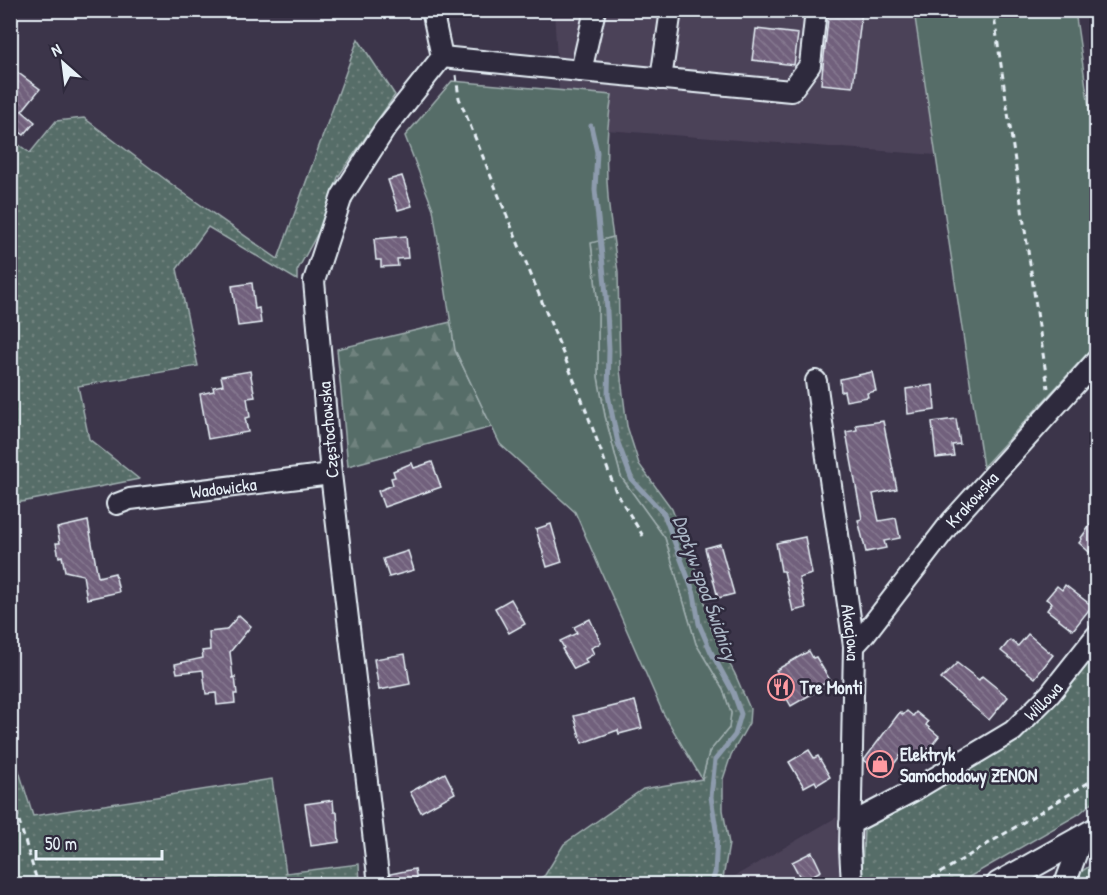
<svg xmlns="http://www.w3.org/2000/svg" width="1107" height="895" viewBox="0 0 1107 895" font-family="'Patrick Hand',sans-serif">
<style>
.built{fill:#4c4259}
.grass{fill:url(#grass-dots);stroke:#a0afb0;stroke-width:1.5}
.forest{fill:url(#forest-firs);stroke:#a0afb0;stroke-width:1.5}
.garden{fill:#576d68;stroke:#a0afb0;stroke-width:1.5}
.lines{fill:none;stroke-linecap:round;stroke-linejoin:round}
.stream{stroke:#8d9bad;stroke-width:5}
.building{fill:url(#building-back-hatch);stroke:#e8f1f8;stroke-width:1.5}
.minor-casing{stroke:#e8f1f8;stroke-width:24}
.major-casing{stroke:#e8f1f8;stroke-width:28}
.path{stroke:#e8f1f8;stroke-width:3;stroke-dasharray:6 4.5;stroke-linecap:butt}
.minor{stroke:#2f2a3d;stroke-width:20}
.major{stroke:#2f2a3d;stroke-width:24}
.labels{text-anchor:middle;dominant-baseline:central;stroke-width:5;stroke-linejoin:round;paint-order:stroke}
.street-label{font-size:18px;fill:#e8f1f8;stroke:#2f2a3d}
.poi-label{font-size:18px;font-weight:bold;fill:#e8f1f8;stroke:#2f2a3d;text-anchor:start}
.water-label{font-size:20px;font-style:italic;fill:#abb7c6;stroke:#2f2a3d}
</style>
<defs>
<pattern id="grass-dots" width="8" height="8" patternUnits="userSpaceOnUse" patternTransform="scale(1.5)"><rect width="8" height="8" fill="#576d68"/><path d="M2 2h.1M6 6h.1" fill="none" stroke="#6f827e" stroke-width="1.8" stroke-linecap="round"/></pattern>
<pattern id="forest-firs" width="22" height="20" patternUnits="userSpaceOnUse" patternTransform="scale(1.5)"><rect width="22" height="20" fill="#576d68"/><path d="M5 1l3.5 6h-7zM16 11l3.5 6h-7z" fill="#6f827e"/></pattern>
<pattern id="building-back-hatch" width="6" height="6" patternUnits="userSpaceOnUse" patternTransform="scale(1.5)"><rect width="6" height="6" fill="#71617c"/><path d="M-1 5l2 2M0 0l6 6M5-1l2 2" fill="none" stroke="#85788f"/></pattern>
</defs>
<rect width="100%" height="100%" fill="#3c354a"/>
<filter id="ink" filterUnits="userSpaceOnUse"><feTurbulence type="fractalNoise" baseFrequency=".0167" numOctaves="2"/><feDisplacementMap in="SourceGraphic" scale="12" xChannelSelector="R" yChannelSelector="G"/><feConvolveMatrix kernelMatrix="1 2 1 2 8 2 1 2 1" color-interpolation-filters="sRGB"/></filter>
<g filter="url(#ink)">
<g class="built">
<polygon points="554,11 914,11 936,155 606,130 611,95 559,90"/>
<polygon points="837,817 840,884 722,884 723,883"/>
</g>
<g class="grass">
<polygon points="358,39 395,95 338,177 320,229 297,271 297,280 208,227 177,269 198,366 78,386 89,439 139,479 11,504 11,139 30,153 56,121 84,118 178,189 278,259"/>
<polygon points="613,237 618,272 620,370 627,426 639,464 672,509 698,576 713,633 735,674 750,709 749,723 731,755 723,779 723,810 729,844 722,884 532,884 545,875 564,844 643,789 702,779 709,752 729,728 731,713 723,689 696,644 665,538 621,477 605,416 598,377 598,307 591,242"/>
<polygon points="1096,651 1096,799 1079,814 957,884 865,884 862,870 864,829 1025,733 1054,704"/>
<polygon points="10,742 33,816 272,779 286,873 359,864 360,884 11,884"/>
<polygon points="1096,862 1096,884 1074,884 1079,873"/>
</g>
<polygon class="forest" points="451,322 455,350 492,427 348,466 337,349"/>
<g class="garden">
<polygon points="914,11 1075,11 1096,156 1096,344 983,467"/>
<path d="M 452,81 L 612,95 C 604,143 605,189 613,237 L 591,243 L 598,307 L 598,377 L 605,416 L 621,477 L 665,538 L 696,644 L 723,689 L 731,713 L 729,728 L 709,752 L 702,779 L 663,713 L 575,512 L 500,444 L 455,350 L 433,209 L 405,136 Z"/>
</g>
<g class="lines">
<polyline class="stream" points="591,126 597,152 595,190 606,294 609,349 608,395 618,443 632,480 664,514 694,594 699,624 711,652 733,692 741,714 735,735 715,760 711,797 717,836 715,873 711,884"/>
</g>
<g class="building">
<polygon points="829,10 862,10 853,87 821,84"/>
<polygon points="756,29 798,34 794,65 752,60"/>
<polygon points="17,72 40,89 22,111 35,122 24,135 10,125 10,82"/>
<polygon points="402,176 412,206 398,210 388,180"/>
<polygon points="406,236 408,258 397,259 398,266 381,267 381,260 376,260 374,239"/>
<polygon points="252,283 255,309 259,308 261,323 238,326 232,286"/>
<polygon points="250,371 255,397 247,398 250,417 245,418 248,432 208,439 200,394 214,391 213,387 223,385 221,376"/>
<polygon points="872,372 876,391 867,393 868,397 846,401 844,391 841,392 840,379"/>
<polygon points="933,385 935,410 908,414 906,389"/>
<polygon points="956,419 960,444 952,445 954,456 936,458 932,422"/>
<polygon points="883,421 897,489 873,494 879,521 896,518 900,538 884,541 886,548 866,552 858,520 862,519 846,432 857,430 856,425"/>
<polygon points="432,462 441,487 384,507 378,491 393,485 391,478 395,477 393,471 412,463 414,468"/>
<polygon points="1096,517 1096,558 1079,543 1082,539 1081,538"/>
<polygon points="88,521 98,577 115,573 119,592 87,599 83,575 65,571 62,556 59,557 56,543 60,543 57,528"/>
<polygon points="551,524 562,562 547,567 536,529"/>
<polygon points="805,537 812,574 799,578 806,608 793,611 784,571 781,571 776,543"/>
<polygon points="720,544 734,594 718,598 705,548"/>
<polygon points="408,551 414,570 389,577 383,559"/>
<polygon points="1065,585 1092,606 1073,630 1047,610 1052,603 1046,599 1057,586 1062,590"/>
<polygon points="511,599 525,624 509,633 495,608"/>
<polygon points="239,615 251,626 230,652 233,678 235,677 237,694 234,694 235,703 217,705 216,693 206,694 203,670 177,673 175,664 203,658 202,651 210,650 209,632 226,630"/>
<polygon points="590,619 601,643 591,648 594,654 585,659 587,663 574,669 562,649 564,648 560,641 577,633 574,627"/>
<polygon points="1028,634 1053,655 1035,678 1001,651 1010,640 1018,646"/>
<polygon points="809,651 813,658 816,657 830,680 820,686 822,688 791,706 787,699 785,700 774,681 780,677 776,670"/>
<polygon points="405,654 410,684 379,690 374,659"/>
<polygon points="957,663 979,680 982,676 1008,697 989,720 941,679"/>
<polygon points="635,701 642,728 619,734 618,730 582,743 574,716"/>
<polygon points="907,711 913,716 916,712 928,722 926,725 939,736 921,759 906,748 885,776 864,760 900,712 903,715"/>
<polygon points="809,750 814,758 818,756 830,777 817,785 815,781 804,787 789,762"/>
<polygon points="445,773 455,793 421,812 410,792"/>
<polygon points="333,800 334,812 337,812 339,842 311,846 305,804"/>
<polygon points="812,852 821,871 802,881 792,862"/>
<polygon points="415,869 418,885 391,885 390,874"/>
</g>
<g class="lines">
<defs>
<g id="minor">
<polyline points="442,57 581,71 595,10"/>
<polyline points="581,71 791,91 810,65 816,10"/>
<polyline points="661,79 671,10"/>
<path id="s1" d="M 816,381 L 854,646 L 850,849 L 852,884"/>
<path id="s2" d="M 117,504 L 130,499 L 331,474"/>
<path id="s3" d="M 854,646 L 865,634 L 951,522 L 1096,361"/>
<path id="s4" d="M 850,824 L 913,791 L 1013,731 L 1050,694 L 1096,636"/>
<polyline points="379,884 331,474 314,281 342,196 385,129 442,57 432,10"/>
<polyline points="1065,884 1082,838"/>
</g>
<polyline id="major" points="999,884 1096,830"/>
</defs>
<use href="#minor" class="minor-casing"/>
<use href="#major" class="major-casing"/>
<g class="path">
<polyline points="993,10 1048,388"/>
<polyline points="456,75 459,98 584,405 616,492 643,536"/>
<polyline points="10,791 38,884"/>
<polyline points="922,884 1096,778"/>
</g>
<use href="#minor" class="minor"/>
<use href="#major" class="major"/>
</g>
</g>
<defs>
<symbol id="restaurant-ring" viewBox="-11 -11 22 22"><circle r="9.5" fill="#2f2a3d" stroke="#ff9aa2" stroke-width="1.5"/><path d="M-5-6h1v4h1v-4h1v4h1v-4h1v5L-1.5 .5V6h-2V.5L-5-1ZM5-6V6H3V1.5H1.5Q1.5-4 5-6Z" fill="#ff9aa2"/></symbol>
<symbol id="shop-ring" viewBox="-11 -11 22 22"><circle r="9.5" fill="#2f2a3d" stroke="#ff9aa2" stroke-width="1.5"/><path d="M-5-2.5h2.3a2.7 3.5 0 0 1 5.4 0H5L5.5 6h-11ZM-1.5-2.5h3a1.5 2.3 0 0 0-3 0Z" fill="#ff9aa2"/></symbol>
</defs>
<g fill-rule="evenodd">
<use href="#restaurant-ring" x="766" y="672" width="30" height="30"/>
<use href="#shop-ring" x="865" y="749" width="30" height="30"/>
</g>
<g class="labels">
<g class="street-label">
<text transform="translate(328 430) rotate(-95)">Częstochowska</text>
<text stroke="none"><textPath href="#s2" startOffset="108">Wadowicka</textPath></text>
<text stroke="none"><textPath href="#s3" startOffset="188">Krakowska</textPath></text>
<text stroke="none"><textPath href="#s1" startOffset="254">Akacjowa</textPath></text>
<text stroke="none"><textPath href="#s4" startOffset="230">Willowa</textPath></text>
</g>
<g class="poi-label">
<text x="800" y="687">Tre Monti</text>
<text x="900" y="754">Elektryk<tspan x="900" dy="21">Samochodowy ZENON</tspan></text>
</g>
<g class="water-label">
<text transform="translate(706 588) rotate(70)">Dopływ spod Świdnicy</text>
</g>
</g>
<rect width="1107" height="895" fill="none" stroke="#2f2a3d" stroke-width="36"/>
<rect x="18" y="18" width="1071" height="859" fill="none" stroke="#e8f1f8" stroke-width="2" filter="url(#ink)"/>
<g transform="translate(63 63) rotate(332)" stroke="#2f2a3d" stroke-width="4.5" paint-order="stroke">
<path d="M0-4.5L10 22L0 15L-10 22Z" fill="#e8f1f8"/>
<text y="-9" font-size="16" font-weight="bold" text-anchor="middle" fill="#e8f1f8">N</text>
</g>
<path d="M36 850v9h126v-9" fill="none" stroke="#e8f1f8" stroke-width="3"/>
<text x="45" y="850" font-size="18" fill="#e8f1f8" stroke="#2f2a3d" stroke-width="4.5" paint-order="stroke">50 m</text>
</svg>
